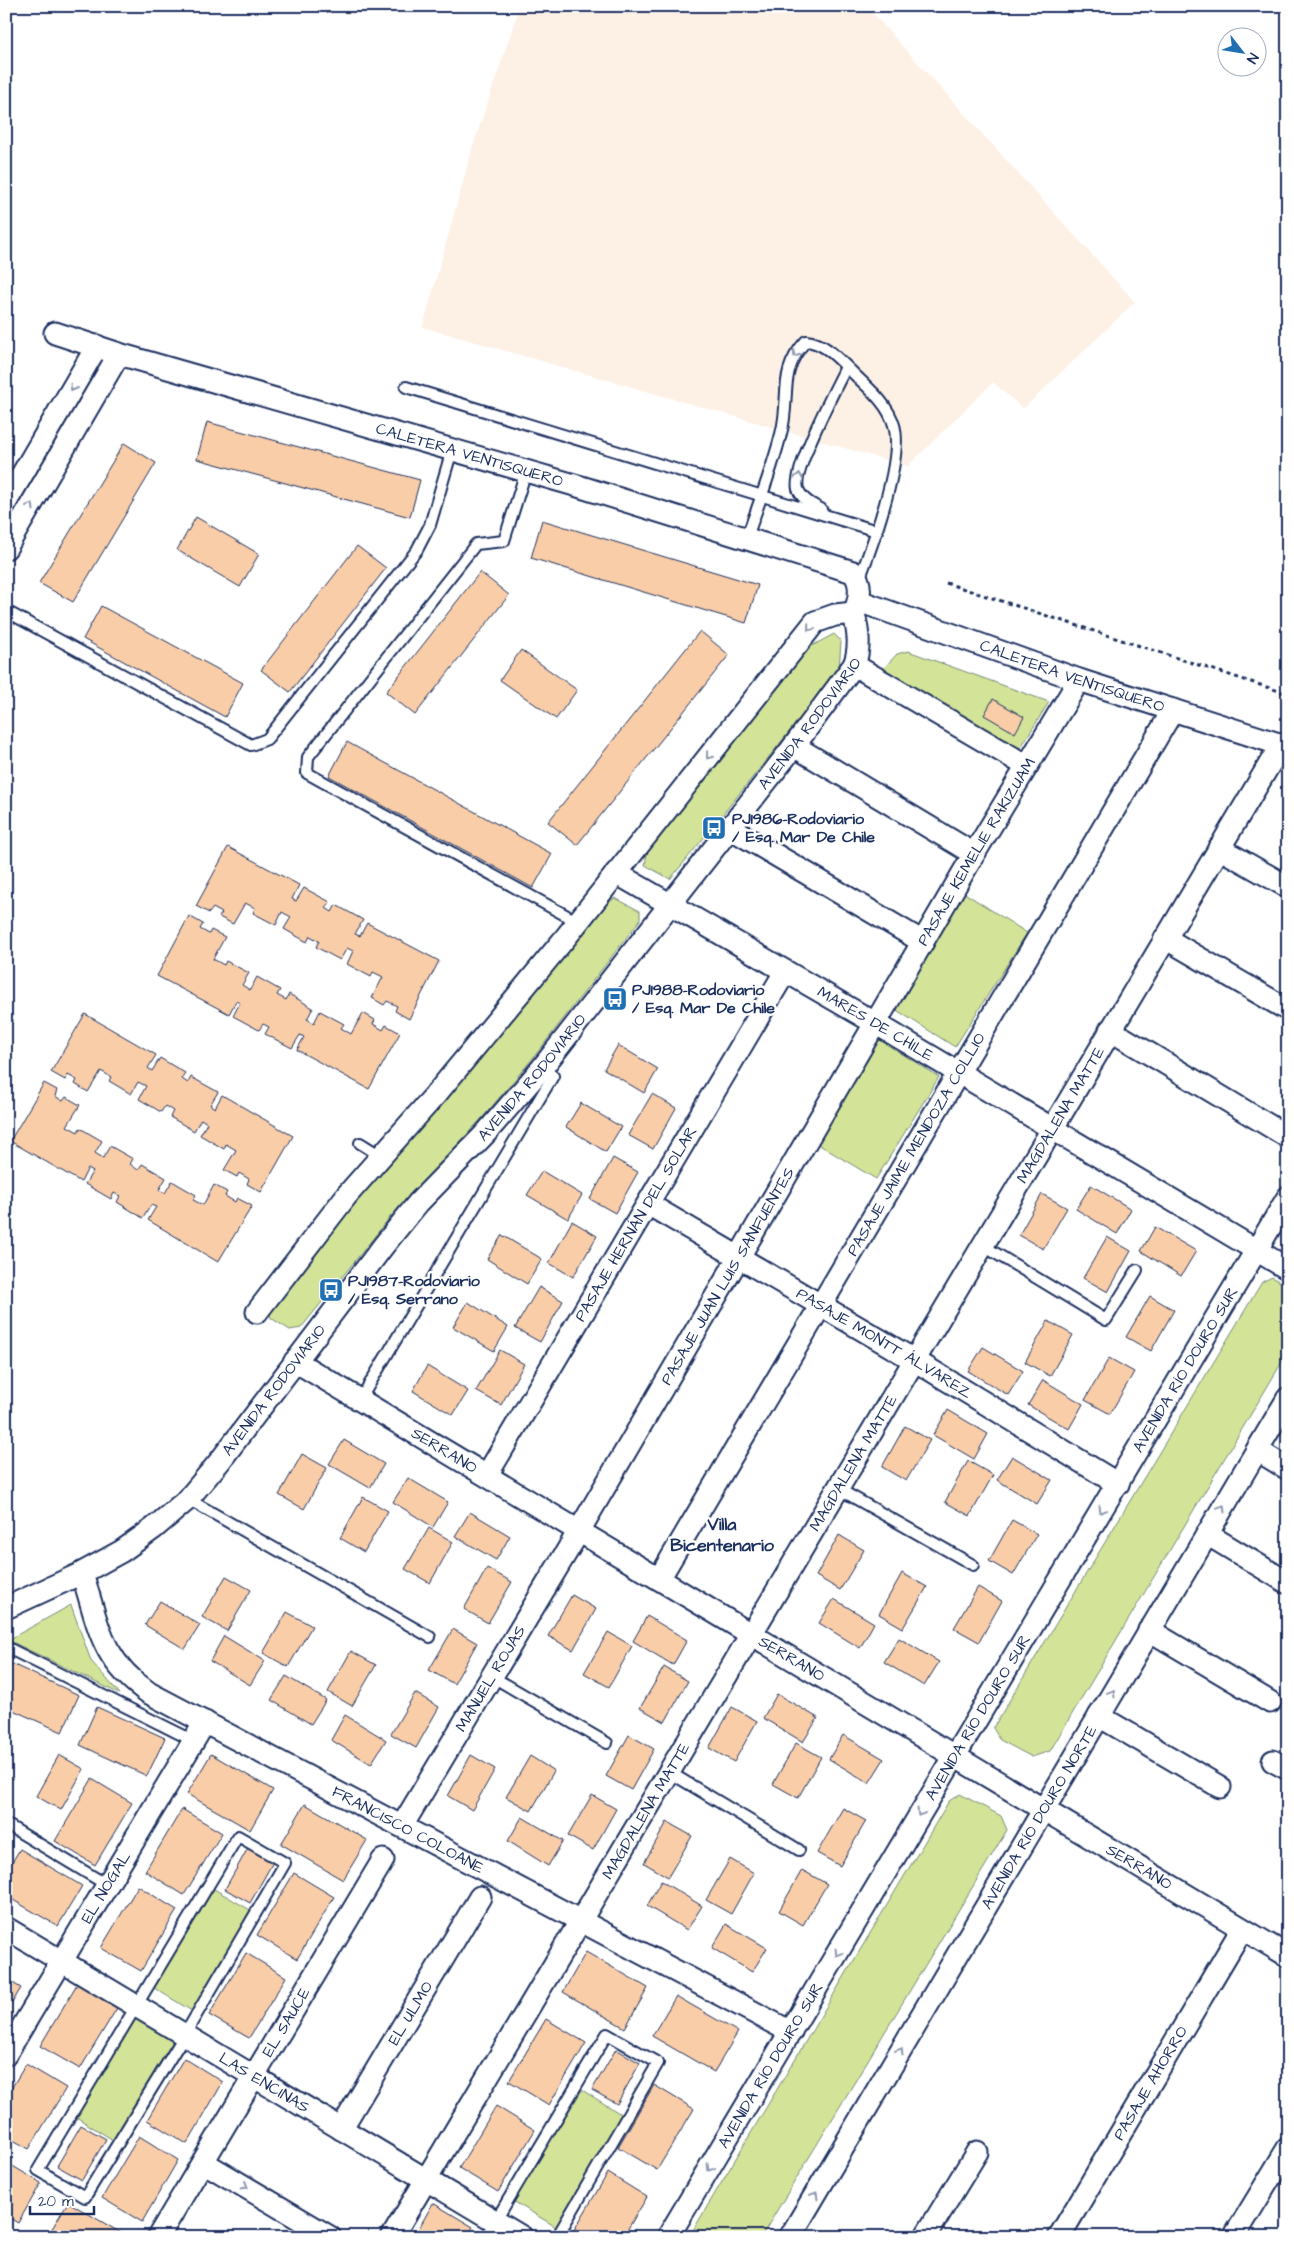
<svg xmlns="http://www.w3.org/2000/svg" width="1294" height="2243" viewBox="0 0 1294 2243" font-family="'Architects Daughter',sans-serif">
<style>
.built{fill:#fdf0e5}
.green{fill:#d3e498;stroke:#778a7b}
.building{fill:#f9cda8;stroke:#1b2f5e}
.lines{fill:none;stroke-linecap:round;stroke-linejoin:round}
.lane-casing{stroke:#1b2f5e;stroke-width:14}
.street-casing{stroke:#1b2f5e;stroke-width:25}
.path{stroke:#1b2f5e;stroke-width:3;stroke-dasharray:4 4;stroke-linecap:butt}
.lane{stroke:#fff;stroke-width:10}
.street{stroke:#fff;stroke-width:21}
.oneway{stroke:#8d97ae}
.labels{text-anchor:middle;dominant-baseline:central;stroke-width:5;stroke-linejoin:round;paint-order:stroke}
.street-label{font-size:16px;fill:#1b2f5e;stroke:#fff}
.poi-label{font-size:16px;font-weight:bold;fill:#1b2f5e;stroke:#fff;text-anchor:start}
.neighbourhood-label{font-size:18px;font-weight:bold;fill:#1b2f5e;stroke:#fff}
</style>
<rect width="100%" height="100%" fill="#fff"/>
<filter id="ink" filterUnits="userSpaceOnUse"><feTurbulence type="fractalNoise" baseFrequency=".02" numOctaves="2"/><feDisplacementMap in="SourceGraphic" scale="10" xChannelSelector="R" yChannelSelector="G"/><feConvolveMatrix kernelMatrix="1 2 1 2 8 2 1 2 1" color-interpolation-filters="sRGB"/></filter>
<g filter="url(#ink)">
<polygon class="built" points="520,6 866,6 1135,302 1023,409 993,382 908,466 423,327 472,149"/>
<g class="green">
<polygon points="834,634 841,641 839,670 681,866 670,879 645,865 648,847 808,648"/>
<polygon points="908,651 1049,702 1018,752 883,669 897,654"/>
<polygon points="963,892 1027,933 955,1047 890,1006"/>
<polygon points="615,898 640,911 640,920 533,1058 483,1117 391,1216 301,1328 290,1330 271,1318 269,1312 385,1164 490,1046 606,904"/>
<polygon points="875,1037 939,1077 876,1179 811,1140"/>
<polygon points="1272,1277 1288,1287 1288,1352 1050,1751 1032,1757 1000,1740 993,1728 1262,1282"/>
<polygon points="71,1605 91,1661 120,1694 8,1640"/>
<polygon points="960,1794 1001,1816 1007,1830 761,2237 689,2237 949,1801"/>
<polygon points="214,1889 252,1911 192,2011 154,1988"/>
<polygon points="135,2018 173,2041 113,2140 76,2117"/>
<polygon points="582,2090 624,2116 556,2227 513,2201"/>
</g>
<g class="building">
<polygon points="207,422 420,480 410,517 197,459"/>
<polygon points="124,443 156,463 73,602 39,583"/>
<polygon points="196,517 259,554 240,587 177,550"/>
<polygon points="542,520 758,585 746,623 531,558"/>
<polygon points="357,546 386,568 290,692 261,670"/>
<polygon points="480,572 509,595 415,715 386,692"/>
<polygon points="101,606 243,683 225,717 83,639"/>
<polygon points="700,631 729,655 577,845 548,822"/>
<polygon points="521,650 577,690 556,719 500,680"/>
<polygon points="993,699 1024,717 1015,733 984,715"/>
<polygon points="347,742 552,854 533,888 329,776"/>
<polygon points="228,847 299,885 292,899 296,901 304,888 330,902 326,908 332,912 336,905 363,920 355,934 360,936 367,923 439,961 409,1019 395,1011 397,1006 387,1001 384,1005 372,998 383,977 373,972 371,977 347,964 353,951 347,948 340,960 316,947 319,941 310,936 307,942 284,929 291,917 282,912 276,925 253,913 255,908 245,903 233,924 219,917 222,913 213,908 209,913 196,906"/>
<polygon points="189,916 203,924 200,929 209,934 211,930 225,937 213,959 224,965 226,961 249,973 242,985 250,990 257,977 280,990 277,995 286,1000 289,994 313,1008 307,1019 314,1023 320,1011 344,1024 341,1028 351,1034 363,1013 375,1020 373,1024 383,1030 386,1025 400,1033 369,1089 297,1050 304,1037 300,1035 292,1048 265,1034 269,1027 263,1024 259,1030 233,1016 240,1003 236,1001 229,1014 157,976"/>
<polygon points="85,1014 156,1055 148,1068 152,1071 160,1058 185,1073 182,1079 188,1083 191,1077 218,1092 210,1105 215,1108 222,1095 293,1136 261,1192 247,1184 249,1179 239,1173 237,1177 224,1170 236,1150 226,1144 224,1149 200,1135 207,1123 201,1119 194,1131 170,1117 173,1111 165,1106 161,1112 139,1099 146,1086 138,1082 131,1094 109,1081 111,1077 101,1071 88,1092 75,1084 77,1080 68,1075 65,1080 51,1072"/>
<polygon points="618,1045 658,1069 644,1093 604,1069"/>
<polygon points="44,1083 57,1090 55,1096 63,1101 66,1097 80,1105 67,1126 78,1132 80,1128 102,1141 95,1153 103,1158 110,1146 133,1159 130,1164 138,1170 142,1164 166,1178 159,1190 165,1193 172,1181 196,1195 193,1200 203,1205 214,1185 227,1192 225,1196 235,1202 237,1198 252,1206 218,1262 148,1220 156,1207 151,1205 143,1218 117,1202 120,1196 114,1193 111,1199 85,1184 93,1171 88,1168 81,1182 10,1141"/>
<polygon points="652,1094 676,1108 653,1149 628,1135"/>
<polygon points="581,1103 621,1127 606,1152 566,1127"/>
<polygon points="613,1158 638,1172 615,1213 590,1199"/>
<polygon points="542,1171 582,1195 568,1219 527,1195"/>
<polygon points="1091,1185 1131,1209 1117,1234 1076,1209"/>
<polygon points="1042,1194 1067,1208 1043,1249 1019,1235"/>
<polygon points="572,1221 597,1236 573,1277 549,1263"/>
<polygon points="1155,1227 1196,1251 1181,1276 1141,1251"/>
<polygon points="502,1235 542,1259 527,1284 487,1259"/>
<polygon points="1107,1237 1131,1251 1108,1292 1083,1278"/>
<polygon points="539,1287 563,1301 540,1342 515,1328"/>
<polygon points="1150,1296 1174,1310 1151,1351 1126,1337"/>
<polygon points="468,1302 508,1327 494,1351 453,1327"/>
<polygon points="1048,1321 1073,1335 1050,1376 1025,1362"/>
<polygon points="983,1347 1023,1371 1008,1395 968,1371"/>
<polygon points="500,1350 524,1364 501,1405 476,1391"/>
<polygon points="1109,1358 1134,1372 1110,1414 1085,1400"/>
<polygon points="427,1366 468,1391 453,1415 413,1391"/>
<polygon points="1043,1380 1083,1404 1069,1429 1028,1405"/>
<polygon points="948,1410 988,1434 974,1459 933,1435"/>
<polygon points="905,1426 930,1440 906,1481 882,1467"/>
<polygon points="344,1440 384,1464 370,1488 329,1464"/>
<polygon points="302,1454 327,1468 304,1509 279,1495"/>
<polygon points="1012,1456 1052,1480 1037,1504 997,1480"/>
<polygon points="968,1461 993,1475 970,1516 945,1502"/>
<polygon points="408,1478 448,1502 433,1527 393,1502"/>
<polygon points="363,1497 388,1511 364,1552 340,1538"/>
<polygon points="470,1512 510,1536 496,1560 455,1536"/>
<polygon points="1012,1520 1037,1534 1013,1575 989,1561"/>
<polygon points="429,1528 453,1542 430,1583 405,1569"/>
<polygon points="839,1535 864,1550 840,1590 816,1576"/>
<polygon points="487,1568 512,1582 488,1623 464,1609"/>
<polygon points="902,1573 927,1587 903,1628 879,1614"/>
<polygon points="226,1576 251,1590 227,1631 202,1617"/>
<polygon points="978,1587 1002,1601 979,1642 954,1628"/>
<polygon points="572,1595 596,1609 573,1650 548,1636"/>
<polygon points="834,1599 874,1623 860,1648 819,1623"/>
<polygon points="160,1601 200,1625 185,1649 145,1625"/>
<polygon points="287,1612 312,1626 288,1667 263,1653"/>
<polygon points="647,1616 687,1640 673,1665 633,1641"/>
<polygon points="453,1629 477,1643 454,1684 429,1670"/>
<polygon points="608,1632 632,1646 609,1687 584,1673"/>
<polygon points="224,1636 265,1661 250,1685 210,1661"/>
<polygon points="899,1638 939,1662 924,1686 884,1662"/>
<polygon points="351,1651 376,1665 352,1706 328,1692"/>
<polygon points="12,1664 79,1695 62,1732 6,1707 6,1675"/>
<polygon points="664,1667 688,1681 665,1722 640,1708"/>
<polygon points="286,1676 326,1700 311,1724 271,1700"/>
<polygon points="415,1693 439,1707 416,1748 391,1734"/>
<polygon points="777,1694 818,1718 803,1742 763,1718"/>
<polygon points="97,1707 165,1738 147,1776 80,1745"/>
<polygon points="732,1707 757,1721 734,1762 709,1748"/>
<polygon points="345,1715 386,1740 371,1764 331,1740"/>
<polygon points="629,1735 654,1749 631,1790 606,1776"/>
<polygon points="843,1735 884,1759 869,1783 829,1759"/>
<polygon points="796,1743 821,1757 798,1798 773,1784"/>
<polygon points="211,1754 273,1790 250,1830 187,1794"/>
<polygon points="59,1755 84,1769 61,1810 36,1796"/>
<polygon points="471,1755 495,1769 472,1810 448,1796"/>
<polygon points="530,1756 554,1771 531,1811 506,1797"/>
<polygon points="92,1779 132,1803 95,1865 55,1841"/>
<polygon points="592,1795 616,1809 593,1850 568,1836"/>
<polygon points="305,1804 367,1840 343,1880 281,1844"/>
<polygon points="843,1808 866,1821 840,1866 817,1853"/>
<polygon points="182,1809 222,1833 184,1895 145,1871"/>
<polygon points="522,1817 563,1841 548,1866 508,1841"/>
<polygon points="667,1822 692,1836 668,1877 644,1863"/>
<polygon points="248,1848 273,1862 250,1903 225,1889"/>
<polygon points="20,1849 82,1886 58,1926 6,1896 6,1872"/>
<polygon points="730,1859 754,1873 731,1914 706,1900"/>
<polygon points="802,1870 827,1884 803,1925 779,1911"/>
<polygon points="294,1873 334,1897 297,1959 257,1935"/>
<polygon points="661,1881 702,1906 687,1930 647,1906"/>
<polygon points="138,1886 177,1910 141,1971 101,1948"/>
<polygon points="726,1924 767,1948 752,1972 712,1948"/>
<polygon points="586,1952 648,1988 625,2028 563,1992"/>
<polygon points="246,1953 286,1977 249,2038 209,2015"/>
<polygon points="6,1979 21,1988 6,2013"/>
<polygon points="77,1984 117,2008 80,2069 40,2046"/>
<polygon points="676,1996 738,2032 714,2072 652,2036"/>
<polygon points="546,2019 586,2043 549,2105 509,2081"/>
<polygon points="616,2049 640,2063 617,2104 592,2090"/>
<polygon points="184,2058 223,2082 187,2144 147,2120"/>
<polygon points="26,2064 66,2088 29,2149 6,2136 6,2097"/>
<polygon points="654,2085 694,2109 657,2170 618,2147"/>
<polygon points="496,2106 535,2130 498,2192 459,2168"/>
<polygon points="81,2125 106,2139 82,2180 57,2166"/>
<polygon points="139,2136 178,2160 142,2222 102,2198"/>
<polygon points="6,2162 41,2183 18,2223 6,2216"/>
<polygon points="608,2173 647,2197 623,2237 573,2237 571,2235"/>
<polygon points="68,2202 128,2237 47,2237"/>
<polygon points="433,2203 473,2227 467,2237 414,2237"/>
</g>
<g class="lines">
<defs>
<g id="lane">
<polyline points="406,387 877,531"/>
<polyline points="526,471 504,541 476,544 308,757 307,773 578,922"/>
<path d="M 821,509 C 813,505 802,500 798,489 C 792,470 836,388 846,367"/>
<path d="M 746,540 C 758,505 772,470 781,434 C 791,398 777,372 806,341 C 826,343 838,359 852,372 C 868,388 887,402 894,425 C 904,459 872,546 859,580"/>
<polyline points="6,611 251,745 267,739 417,550 430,525 452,450"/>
<polyline points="360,1143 381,1156"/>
<polyline points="982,1245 1106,1320 1137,1270"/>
<polyline points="360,1400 553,1076 542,1068"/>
<polyline points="837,1488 973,1565"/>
<polyline points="188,1499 430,1637"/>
<polyline points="6,1647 192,1740"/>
<polyline points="491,1676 607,1743"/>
<polyline points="669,1772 799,1850"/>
<polyline points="6,1824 107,1885"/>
<polygon points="238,1836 285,1863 184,2036 85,2197 38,2170"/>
<polyline points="486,2237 607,2034 658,2063 557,2237"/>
</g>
<g id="street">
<path id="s1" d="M 55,333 L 119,354 L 578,486 L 853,572 C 863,584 860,599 854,613"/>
<polyline points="6,502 97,346"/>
<polyline points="6,548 119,354"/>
<path id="s2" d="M 859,601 L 1079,680 L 1288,747"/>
<polyline points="854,665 1027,766"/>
<polyline points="794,746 974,854"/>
<polyline points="730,828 923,942"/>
<polyline points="1219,848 1288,887"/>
<path id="s3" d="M 616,873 L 875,1023 L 1288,1269"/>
<polyline points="1165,938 1288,1010"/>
<polyline points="1110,1030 1288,1137"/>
<path id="s4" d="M 648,1204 L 914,1360 L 1118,1484"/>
<polyline points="257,1312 347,1195 437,1093 566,937 815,622 835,615 854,613"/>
<path id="s5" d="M 295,1361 L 1288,1956"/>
<polyline points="1257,1450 1288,1469"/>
<path id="s6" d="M 487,1475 L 785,972"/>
<polyline points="1207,1534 1288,1583"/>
<path id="s7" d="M 82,1573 C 99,1626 100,1659 149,1693 L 791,2032"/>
<path id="s8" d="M 659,1579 L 1173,710"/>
<path id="s9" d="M 6,1608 L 82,1573 L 122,1551 L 154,1528 L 188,1499 L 220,1461 L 384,1245 L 418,1203 L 485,1134 L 542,1068 L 794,746 L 854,665 C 861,647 858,632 854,613"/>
<polyline points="1149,1630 1270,1702"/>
<polyline points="1099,1716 1220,1787"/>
<polyline points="1273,1761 1288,1769"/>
<path id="s10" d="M 402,1826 L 579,1531 L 974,854 L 1079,680"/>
<path id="s11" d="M 6,1928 L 522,2237"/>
<path id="s12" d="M 6,2054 L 205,1722"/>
<path id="s13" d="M 341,2129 L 480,1897"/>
<polyline points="203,2162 330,2237"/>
<path id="s14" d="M 158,2237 L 383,1860"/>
<path id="s15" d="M 392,2237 L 1281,745"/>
<path id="s16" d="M 668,2237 L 1288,1197"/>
<path id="s17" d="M 790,2237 L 1288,1398"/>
<polyline points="925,2237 977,2152"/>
<path id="s18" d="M 1059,2237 L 1242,1929"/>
<polyline points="1234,2237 1288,2148"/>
</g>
</defs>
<use href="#lane" class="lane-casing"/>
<use href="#street" class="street-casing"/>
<g class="path">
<polyline points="913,6 916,6"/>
<polyline points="946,583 1288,694"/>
</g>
<use href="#lane" class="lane"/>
<use href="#street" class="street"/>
</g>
<defs><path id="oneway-chevron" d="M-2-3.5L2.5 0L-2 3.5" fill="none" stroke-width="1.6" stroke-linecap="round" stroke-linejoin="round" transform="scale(1.25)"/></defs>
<g class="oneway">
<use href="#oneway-chevron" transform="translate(796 354) rotate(123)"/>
<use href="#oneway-chevron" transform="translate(73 388) rotate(120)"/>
<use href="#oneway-chevron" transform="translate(799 476) rotate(-81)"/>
<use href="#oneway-chevron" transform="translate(31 506) rotate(-60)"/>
<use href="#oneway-chevron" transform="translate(810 628) rotate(130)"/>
<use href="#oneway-chevron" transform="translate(709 756) rotate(128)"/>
<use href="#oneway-chevron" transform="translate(1222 1508) rotate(-59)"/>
<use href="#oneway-chevron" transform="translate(1102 1510) rotate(121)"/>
<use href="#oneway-chevron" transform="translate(1112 1693) rotate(-59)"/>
<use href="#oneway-chevron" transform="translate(920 1813) rotate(121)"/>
<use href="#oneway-chevron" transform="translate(838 1953) rotate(121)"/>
<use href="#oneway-chevron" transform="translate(900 2051) rotate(-59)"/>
<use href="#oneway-chevron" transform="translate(710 2168) rotate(121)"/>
<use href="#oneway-chevron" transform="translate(245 2186) rotate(31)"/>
<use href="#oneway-chevron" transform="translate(815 2195) rotate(-59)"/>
</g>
</g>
<defs>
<symbol id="bus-square" viewBox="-11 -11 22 22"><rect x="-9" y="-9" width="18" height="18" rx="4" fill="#1f6fb2" stroke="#fff"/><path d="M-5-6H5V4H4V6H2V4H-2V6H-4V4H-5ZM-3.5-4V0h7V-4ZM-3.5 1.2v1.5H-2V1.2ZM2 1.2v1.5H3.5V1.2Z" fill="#fff"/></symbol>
</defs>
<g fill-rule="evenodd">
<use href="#bus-square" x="700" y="814" width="28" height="28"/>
<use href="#bus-square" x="601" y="985" width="28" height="28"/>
<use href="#bus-square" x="317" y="1276" width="28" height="28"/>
</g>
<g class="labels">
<g class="street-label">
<text stroke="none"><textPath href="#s1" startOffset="432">CALETERA VENTISQUERO</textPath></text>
<text stroke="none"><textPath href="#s2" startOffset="226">CALETERA VENTISQUERO</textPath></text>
<text stroke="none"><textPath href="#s9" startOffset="1208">AVENIDA RODOVIARIO</textPath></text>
<text stroke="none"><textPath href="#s10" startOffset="1131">PASAJE KEMELIE RAKIZUAM</textPath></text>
<text stroke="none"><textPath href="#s3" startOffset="300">MARES DE CHILE</textPath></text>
<text stroke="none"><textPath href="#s9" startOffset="758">AVENIDA RODOVIARIO</textPath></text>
<text stroke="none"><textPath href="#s15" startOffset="1306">MAGDALENA MATTE</textPath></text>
<text stroke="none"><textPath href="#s8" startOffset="505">PASAJE JAIME MENDOZA COLLIO</textPath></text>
<text stroke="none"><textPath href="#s6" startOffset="292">PASAJE HERNÁN DEL SOLAR</textPath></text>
<text stroke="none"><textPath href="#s10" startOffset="639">PASAJE JUAN LUIS SANFUENTES</textPath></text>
<text stroke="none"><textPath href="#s4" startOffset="274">PASAJE MONTT ÁLVAREZ</textPath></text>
<text stroke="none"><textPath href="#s16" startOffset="1010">AVENIDA RÍO DOURO SUR</textPath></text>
<text stroke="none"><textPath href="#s9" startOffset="352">AVENIDA RODOVIARIO</textPath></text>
<text stroke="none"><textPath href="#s5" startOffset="174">SERRANO</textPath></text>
<text stroke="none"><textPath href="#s15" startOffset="901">MAGDALENA MATTE</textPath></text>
<text stroke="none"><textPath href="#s5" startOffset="579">SERRANO</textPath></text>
<text stroke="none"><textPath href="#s10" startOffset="172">MANUEL ROJAS</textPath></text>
<text stroke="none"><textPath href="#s16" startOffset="605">AVENIDA RÍO DOURO SUR</textPath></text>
<text stroke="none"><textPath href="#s15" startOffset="496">MAGDALENA MATTE</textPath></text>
<text stroke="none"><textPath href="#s17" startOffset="488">AVENIDA RÍO DOURO NORTE</textPath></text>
<text stroke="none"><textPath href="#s7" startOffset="434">FRANCISCO COLOANE</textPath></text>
<text stroke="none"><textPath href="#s5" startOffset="984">SERRANO</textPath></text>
<text stroke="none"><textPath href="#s12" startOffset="194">EL NOGAL</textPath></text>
<text stroke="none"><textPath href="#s13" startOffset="135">EL ULMO</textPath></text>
<text stroke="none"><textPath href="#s14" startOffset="250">EL SAUCE</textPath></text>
<text stroke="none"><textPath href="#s16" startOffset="200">AVENIDA RÍO DOURO SUR</textPath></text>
<text stroke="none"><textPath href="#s11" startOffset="301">LAS ENCINAS</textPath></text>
<text stroke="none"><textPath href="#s18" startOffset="179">PASAJE AHORRO</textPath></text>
</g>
<g class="poi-label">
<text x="732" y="819">PJ1986-Rodoviario<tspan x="732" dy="18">/ Esq. Mar De Chile</tspan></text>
<text x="632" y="990">PJ1988-Rodoviario<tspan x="632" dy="18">/ Esq. Mar De Chile</tspan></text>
<text x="348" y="1281">PJ1987-Rodoviario<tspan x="348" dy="18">/ Esq. Serrano</tspan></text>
</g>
<g class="neighbourhood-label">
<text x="722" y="1524">Villa<tspan x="722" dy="21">Bicentenario</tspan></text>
</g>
</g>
<rect width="1294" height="2243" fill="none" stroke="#fff" stroke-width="25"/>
<rect x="12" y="12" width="1269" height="2218" fill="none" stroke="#1b2f5e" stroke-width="2" filter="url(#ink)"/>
<g transform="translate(1242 52) rotate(121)"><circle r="24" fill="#ffffff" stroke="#a4acbf"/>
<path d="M0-4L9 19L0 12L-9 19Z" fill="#1f6fb2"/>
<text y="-8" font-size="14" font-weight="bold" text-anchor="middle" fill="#1b2f5e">N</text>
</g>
<path d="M30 2206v8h64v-8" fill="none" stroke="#1b2f5e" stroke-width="2.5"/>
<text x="38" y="2206" font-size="15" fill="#1b2f5e" stroke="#ffffff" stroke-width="4" paint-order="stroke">20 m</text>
</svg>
